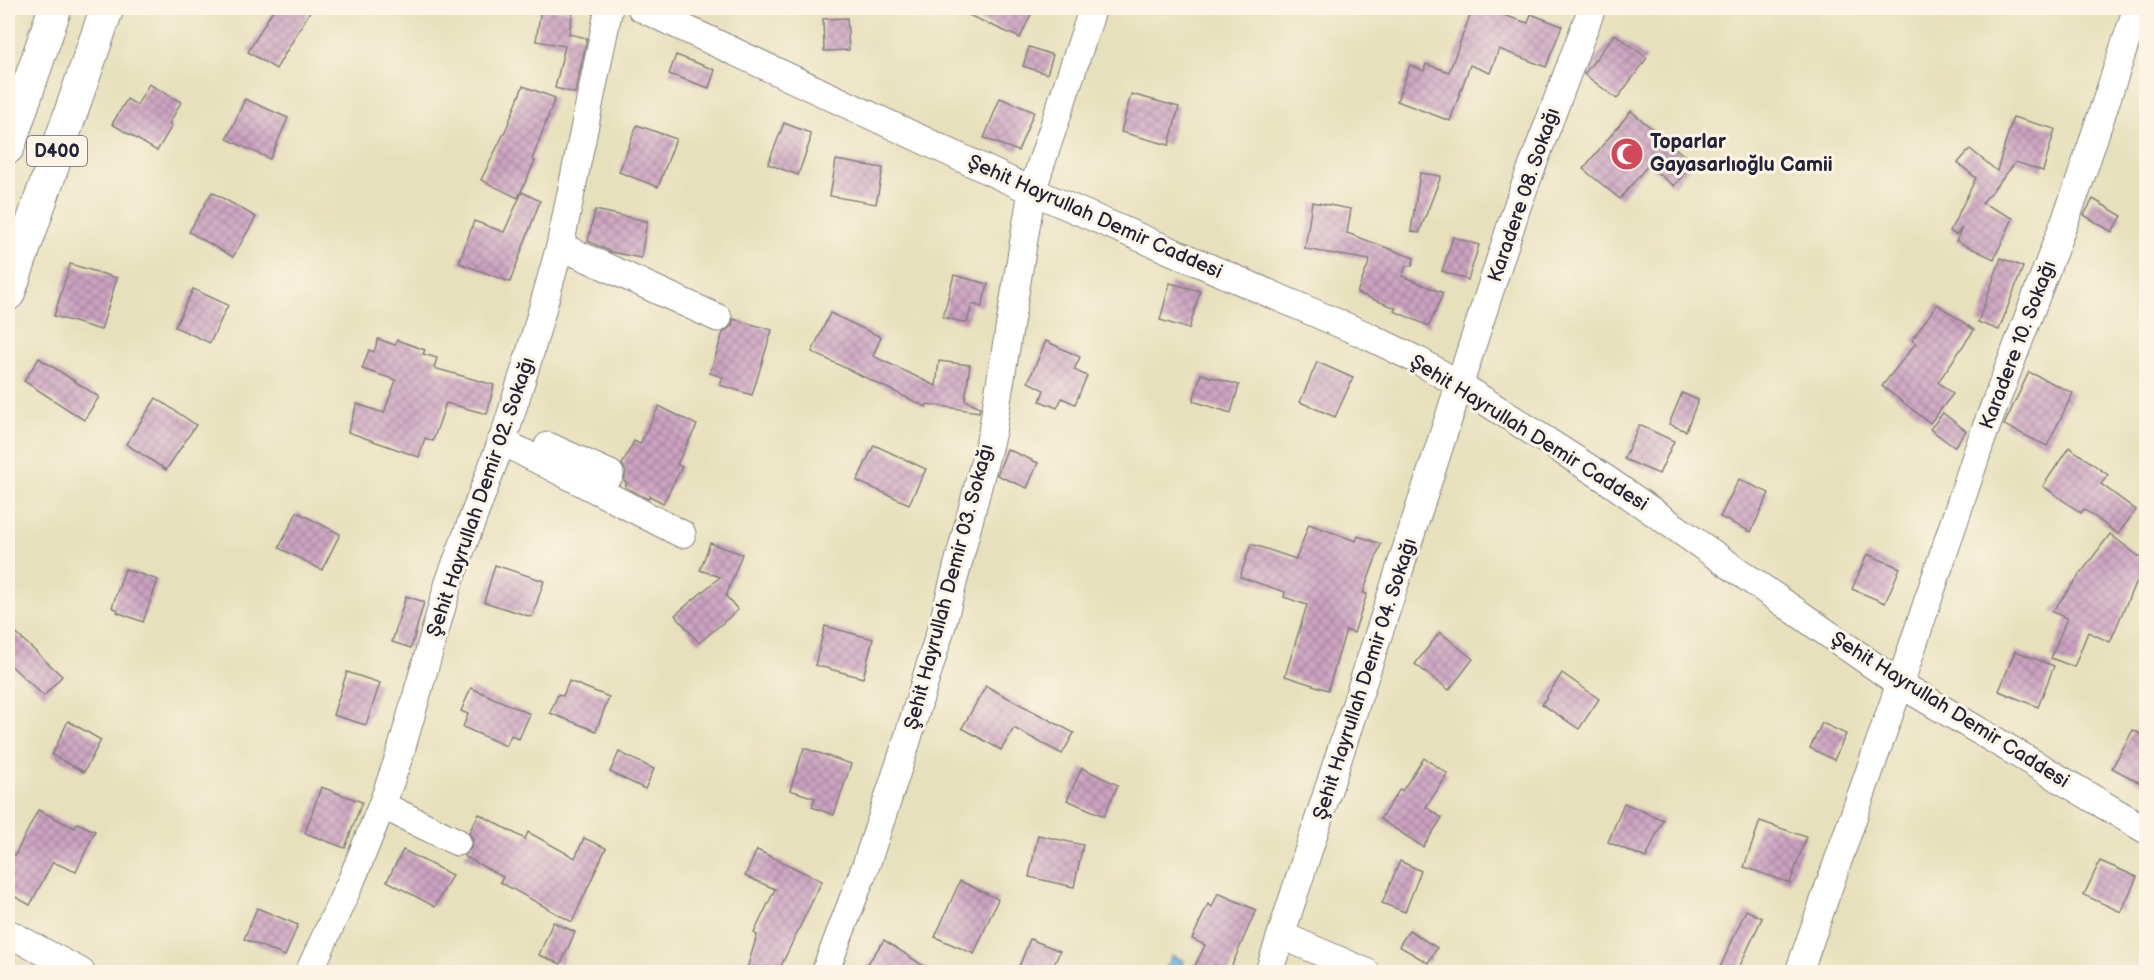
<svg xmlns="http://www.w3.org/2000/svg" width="2154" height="980" viewBox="0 0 2154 980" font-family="'Balsamiq Sans',sans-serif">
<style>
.water{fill:url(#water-ripples);stroke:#466c8e;stroke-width:1.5}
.building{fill:url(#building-cross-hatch)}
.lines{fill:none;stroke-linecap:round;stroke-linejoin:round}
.minor-casing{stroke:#84817c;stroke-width:29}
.highway-casing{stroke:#84817c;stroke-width:35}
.minor{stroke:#fff;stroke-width:27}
.highway{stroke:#fff;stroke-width:33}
.labels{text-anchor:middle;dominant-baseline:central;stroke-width:6;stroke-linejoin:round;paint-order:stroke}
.shield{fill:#fcf5e5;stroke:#63616e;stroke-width:1.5}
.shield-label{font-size:18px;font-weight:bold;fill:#22223b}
.poi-label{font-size:20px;font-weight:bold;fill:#22223b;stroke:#fcf5e5;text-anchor:start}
.street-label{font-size:20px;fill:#22223b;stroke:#fcf5e5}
</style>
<defs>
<pattern id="water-ripples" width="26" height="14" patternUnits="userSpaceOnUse" patternTransform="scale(1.5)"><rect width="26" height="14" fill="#69b5e2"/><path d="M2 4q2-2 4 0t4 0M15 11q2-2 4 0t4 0" fill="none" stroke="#5693b8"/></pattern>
<pattern id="building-cross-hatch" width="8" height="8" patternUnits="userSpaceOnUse" patternTransform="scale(1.5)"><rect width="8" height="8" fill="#cca3c1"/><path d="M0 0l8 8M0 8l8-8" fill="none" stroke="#a5849e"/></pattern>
</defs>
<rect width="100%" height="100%" fill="#fcf5e5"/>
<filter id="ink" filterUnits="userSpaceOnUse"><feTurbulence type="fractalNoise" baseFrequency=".0167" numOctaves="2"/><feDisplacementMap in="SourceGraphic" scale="12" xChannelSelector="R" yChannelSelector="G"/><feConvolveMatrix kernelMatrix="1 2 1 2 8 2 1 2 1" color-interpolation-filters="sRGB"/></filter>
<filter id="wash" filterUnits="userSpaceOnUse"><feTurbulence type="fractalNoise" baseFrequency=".008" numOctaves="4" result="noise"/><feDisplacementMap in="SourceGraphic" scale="24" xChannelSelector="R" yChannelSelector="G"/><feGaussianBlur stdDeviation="1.35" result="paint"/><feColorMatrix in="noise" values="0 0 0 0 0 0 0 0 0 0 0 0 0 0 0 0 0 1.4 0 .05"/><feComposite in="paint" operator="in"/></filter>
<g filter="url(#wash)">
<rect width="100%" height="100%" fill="#e7e0bc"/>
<polygon class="water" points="1172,956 1184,961 1179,972 1164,972"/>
<g id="blocks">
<g class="building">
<polygon points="274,8 312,8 276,69 248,52"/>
<polygon points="541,8 573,11 569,34 587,38 575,93 555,88 565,46 536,41"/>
<polygon points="953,8 1034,8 1020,38"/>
<polygon points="1481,8 1528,23 1531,14 1562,26 1546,67 1499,49 1490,73 1470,65 1450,121 1397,101 1410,65 1424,71 1426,64 1449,72 1472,10 1479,13"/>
<polygon points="847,18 849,50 824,51 823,19"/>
<polygon points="1615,34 1647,58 1617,99 1584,74"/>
<polygon points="1029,47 1053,55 1047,74 1023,66"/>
<polygon points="676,55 715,70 709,88 669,74"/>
<polygon points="149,84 181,102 169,124 172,126 157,151 112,124 127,99 137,105"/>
<polygon points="523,86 555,98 532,160 535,161 518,198 481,180 507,127"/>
<polygon points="1131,94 1179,107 1169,145 1121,132"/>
<polygon points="1000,98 1034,112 1018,151 984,138"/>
<polygon points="245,99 288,118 270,159 227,139"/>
<polygon points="1631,111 1693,163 1674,186 1648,165 1620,199 1583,169"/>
<polygon points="2013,117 2055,129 2043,171 2016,162 1982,203 2013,218 1994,259 1956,241 1962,228 1956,235 1950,231 1976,178 1958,163 1970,149 1997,171"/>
<polygon points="784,123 810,133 810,141 798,175 768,164"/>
<polygon points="637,125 676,139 658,187 619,172"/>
<polygon points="836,160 883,168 876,204 830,196"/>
<polygon points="1420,173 1441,176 1419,233 1411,231"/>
<polygon points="212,192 256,217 233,257 189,232"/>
<polygon points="522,192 540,201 510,282 459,263 474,221 504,232"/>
<polygon points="2093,199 2122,216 2112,232 2084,215"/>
<polygon points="1312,202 1351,209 1347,233 1414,258 1412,266 1406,266 1402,276 1443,293 1429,326 1394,311 1396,308 1357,293 1370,260 1305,249"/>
<polygon points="595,210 647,221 641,258 611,252 588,241"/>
<polygon points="1453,237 1479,245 1468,280 1442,271"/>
<polygon points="2001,258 2023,267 1999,330 1978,322"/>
<polygon points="70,264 117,278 101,330 54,316"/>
<polygon points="954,275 988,284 982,307 972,304 967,323 943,317"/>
<polygon points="1170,283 1200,291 1189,329 1160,320"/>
<polygon points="193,289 228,305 210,343 175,327"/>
<polygon points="1937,304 1974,330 1938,382 1953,394 1930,423 1882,386 1916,343 1912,340"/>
<polygon points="830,313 881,337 873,356 936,386 939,361 970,365 965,400 980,407 979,412 927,404 926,407 812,352"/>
<polygon points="733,319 772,330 752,395 720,385 723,377 710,373 723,333 732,325"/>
<polygon points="378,339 395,345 397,340 425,350 423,354 437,358 434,368 494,385 487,414 446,403 433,441 425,438 419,457 348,432 357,404 384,413 396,380 362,369 369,350 374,352"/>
<polygon points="1046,341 1080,357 1074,370 1087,376 1075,404 1062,398 1057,408 1040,401 1044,390 1028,382"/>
<polygon points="39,358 99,397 84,420 24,381"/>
<polygon points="1317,362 1353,378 1335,417 1300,402"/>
<polygon points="2029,372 2073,393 2047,446 2004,425"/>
<polygon points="1201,374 1239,385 1231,413 1193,401"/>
<polygon points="1682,393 1698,400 1686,431 1669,424"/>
<polygon points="156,398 196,425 166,470 126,444"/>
<polygon points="659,406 697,425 677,464 682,467 663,503 650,496 648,499 625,487 627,483 624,481 626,472 622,464 634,441 640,444"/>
<polygon points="1943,413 1966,431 1954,447 1930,429"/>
<polygon points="1639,425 1674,441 1659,474 1624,459"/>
<polygon points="874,445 926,469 909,504 857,481"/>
<polygon points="2069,447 2108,475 2101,484 2136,510 2118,534 2084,509 2081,513 2043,486"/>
<polygon points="1007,449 1038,463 1027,488 997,475"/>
<polygon points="1739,479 1769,493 1751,532 1720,517"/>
<polygon points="297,512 340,534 322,570 279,548"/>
<polygon points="1309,524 1356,541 1358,536 1381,544 1363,593 1367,594 1354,633 1346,630 1328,690 1285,676 1307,605 1284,597 1285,592 1240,577 1251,544 1296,559"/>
<polygon points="2110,534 2146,562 2146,571 2133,588 2110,642 2088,632 2074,667 2051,658 2067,618 2052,612"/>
<polygon points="710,543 742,554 726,596 738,610 699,643 675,615 720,577 700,570"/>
<polygon points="1867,554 1900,568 1885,603 1852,589"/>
<polygon points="495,565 544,581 532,617 484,602"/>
<polygon points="125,569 158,580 143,622 117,612 118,610 112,607"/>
<polygon points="406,596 424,602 411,648 392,642"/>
<polygon points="8,626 62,676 44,696 8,663"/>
<polygon points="825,626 873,639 863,678 815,665"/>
<polygon points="1440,632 1473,659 1449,690 1415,664"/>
<polygon points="2015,651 2054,666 2038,707 1999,691"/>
<polygon points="347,672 380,683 366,725 333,715"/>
<polygon points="1562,673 1599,699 1579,729 1542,704"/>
<polygon points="569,681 609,697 596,731 550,713 558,694 563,696"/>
<polygon points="986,686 1074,733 1062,754 1014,728 1001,750 962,728"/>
<polygon points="471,688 530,714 519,739 511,735 506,746 463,727 468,714 461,711"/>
<polygon points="68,721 101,740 84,772 52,755"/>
<polygon points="1822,723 1846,734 1834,760 1810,748"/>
<polygon points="2133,730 2146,737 2146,786 2112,768"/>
<polygon points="804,748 851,764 834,815 812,807 815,798 790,790"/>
<polygon points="619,752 654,769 645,789 610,772"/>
<polygon points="1424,758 1448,774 1426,807 1442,818 1423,847 1380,819 1400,789 1402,791"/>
<polygon points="1082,768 1118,785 1104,816 1067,800"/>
<polygon points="321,787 362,802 345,848 305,833"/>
<polygon points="1624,803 1663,820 1646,858 1608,842"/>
<polygon points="38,810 75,828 77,823 95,831 76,872 53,862 30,905 8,893 8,851 15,855"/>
<polygon points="479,814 525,839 528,832 575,858 584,838 606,848 572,922 500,882 503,877 464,856 471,848 473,840 469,832"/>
<polygon points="1760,821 1806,837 1790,883 1744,867"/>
<polygon points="1038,835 1083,845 1074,887 1029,877"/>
<polygon points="403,850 452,875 435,907 387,881"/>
<polygon points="757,850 822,881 778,972 746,972 757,935 754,933 775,889 745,876"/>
<polygon points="1400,861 1421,871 1405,912 1382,903"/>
<polygon points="2100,861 2137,877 2121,912 2084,895"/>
<polygon points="960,881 998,899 974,954 935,937"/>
<polygon points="1218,893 1256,910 1229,972 1192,972 1205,945 1192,939 1208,904 1212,907"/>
<polygon points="257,908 298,925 285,956 244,939"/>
<polygon points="1746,910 1762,918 1737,972 1718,972"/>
<polygon points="553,922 575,932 561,964 539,955"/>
<polygon points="1409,930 1437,948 1428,963 1399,946"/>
<polygon points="1030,939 1060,951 1051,972 1017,972"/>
<polygon points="884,940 933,972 862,972"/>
</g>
</g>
</g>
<g filter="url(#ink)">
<use href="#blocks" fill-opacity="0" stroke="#84817c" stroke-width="1.5"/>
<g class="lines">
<defs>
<g id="minor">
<polyline points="641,8 1032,191 1368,336 1419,361 1460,385 1606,479 1900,684 2146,830"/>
<polyline points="560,246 718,318"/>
<polyline points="501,441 682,534"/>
<polyline points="548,446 610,474"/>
<polyline points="382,805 457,842"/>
<polyline points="8,933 81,972"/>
<polyline points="1281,935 1366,972"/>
<polyline points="309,972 352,879 382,805 400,754 449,582 507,427 530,353 560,246 609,8"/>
<polyline points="825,972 866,865 906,744 943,622 992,432 1032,191 1093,8"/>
<polyline points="1269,972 1518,204 1592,8"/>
<polyline points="1799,972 1900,684 1982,438 2077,189 2137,8"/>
</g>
<g id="highway">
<polyline points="8,147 55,8"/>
<polyline points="8,294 107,8"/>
</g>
</defs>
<use href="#minor" class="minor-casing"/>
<use href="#highway" class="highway-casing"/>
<use href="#minor" class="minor"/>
<use href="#highway" class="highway"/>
</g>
</g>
<defs>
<symbol id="mosque-disc" viewBox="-11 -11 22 22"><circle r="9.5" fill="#d1495b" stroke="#fcf5e5"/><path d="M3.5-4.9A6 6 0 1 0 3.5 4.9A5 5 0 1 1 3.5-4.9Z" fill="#fff"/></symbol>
</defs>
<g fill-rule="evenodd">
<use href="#mosque-disc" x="1608" y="135" width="38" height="38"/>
</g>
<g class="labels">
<rect class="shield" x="27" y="136" width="60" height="30" rx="4.5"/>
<g class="shield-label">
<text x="57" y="151">D400</text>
</g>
<g class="poi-label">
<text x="1650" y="142">Toparlar<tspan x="1650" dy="23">Gayasarlıoğlu Camii</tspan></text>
</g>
<g class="street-label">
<text transform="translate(1524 195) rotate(-71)">Karadere 08. Sokağı</text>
<text transform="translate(1095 217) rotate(24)">Şehit Hayrullah Demir Caddesi</text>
<text transform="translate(2018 345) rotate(-69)">Karadere 10. Sokağı</text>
<text transform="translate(1529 433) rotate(32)">Şehit Hayrullah Demir Caddesi</text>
<text transform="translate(481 497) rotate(-71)">Şehit Hayrullah Demir 02. Sokağı</text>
<text transform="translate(949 587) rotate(-75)">Şehit Hayrullah Demir 03. Sokağı</text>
<text transform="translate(1365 679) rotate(-72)">Şehit Hayrullah Demir 04. Sokağı</text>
<text transform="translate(1950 710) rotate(32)">Şehit Hayrullah Demir Caddesi</text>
</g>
</g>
<rect width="2154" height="980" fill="none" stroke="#fcf5e5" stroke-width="30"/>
</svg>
